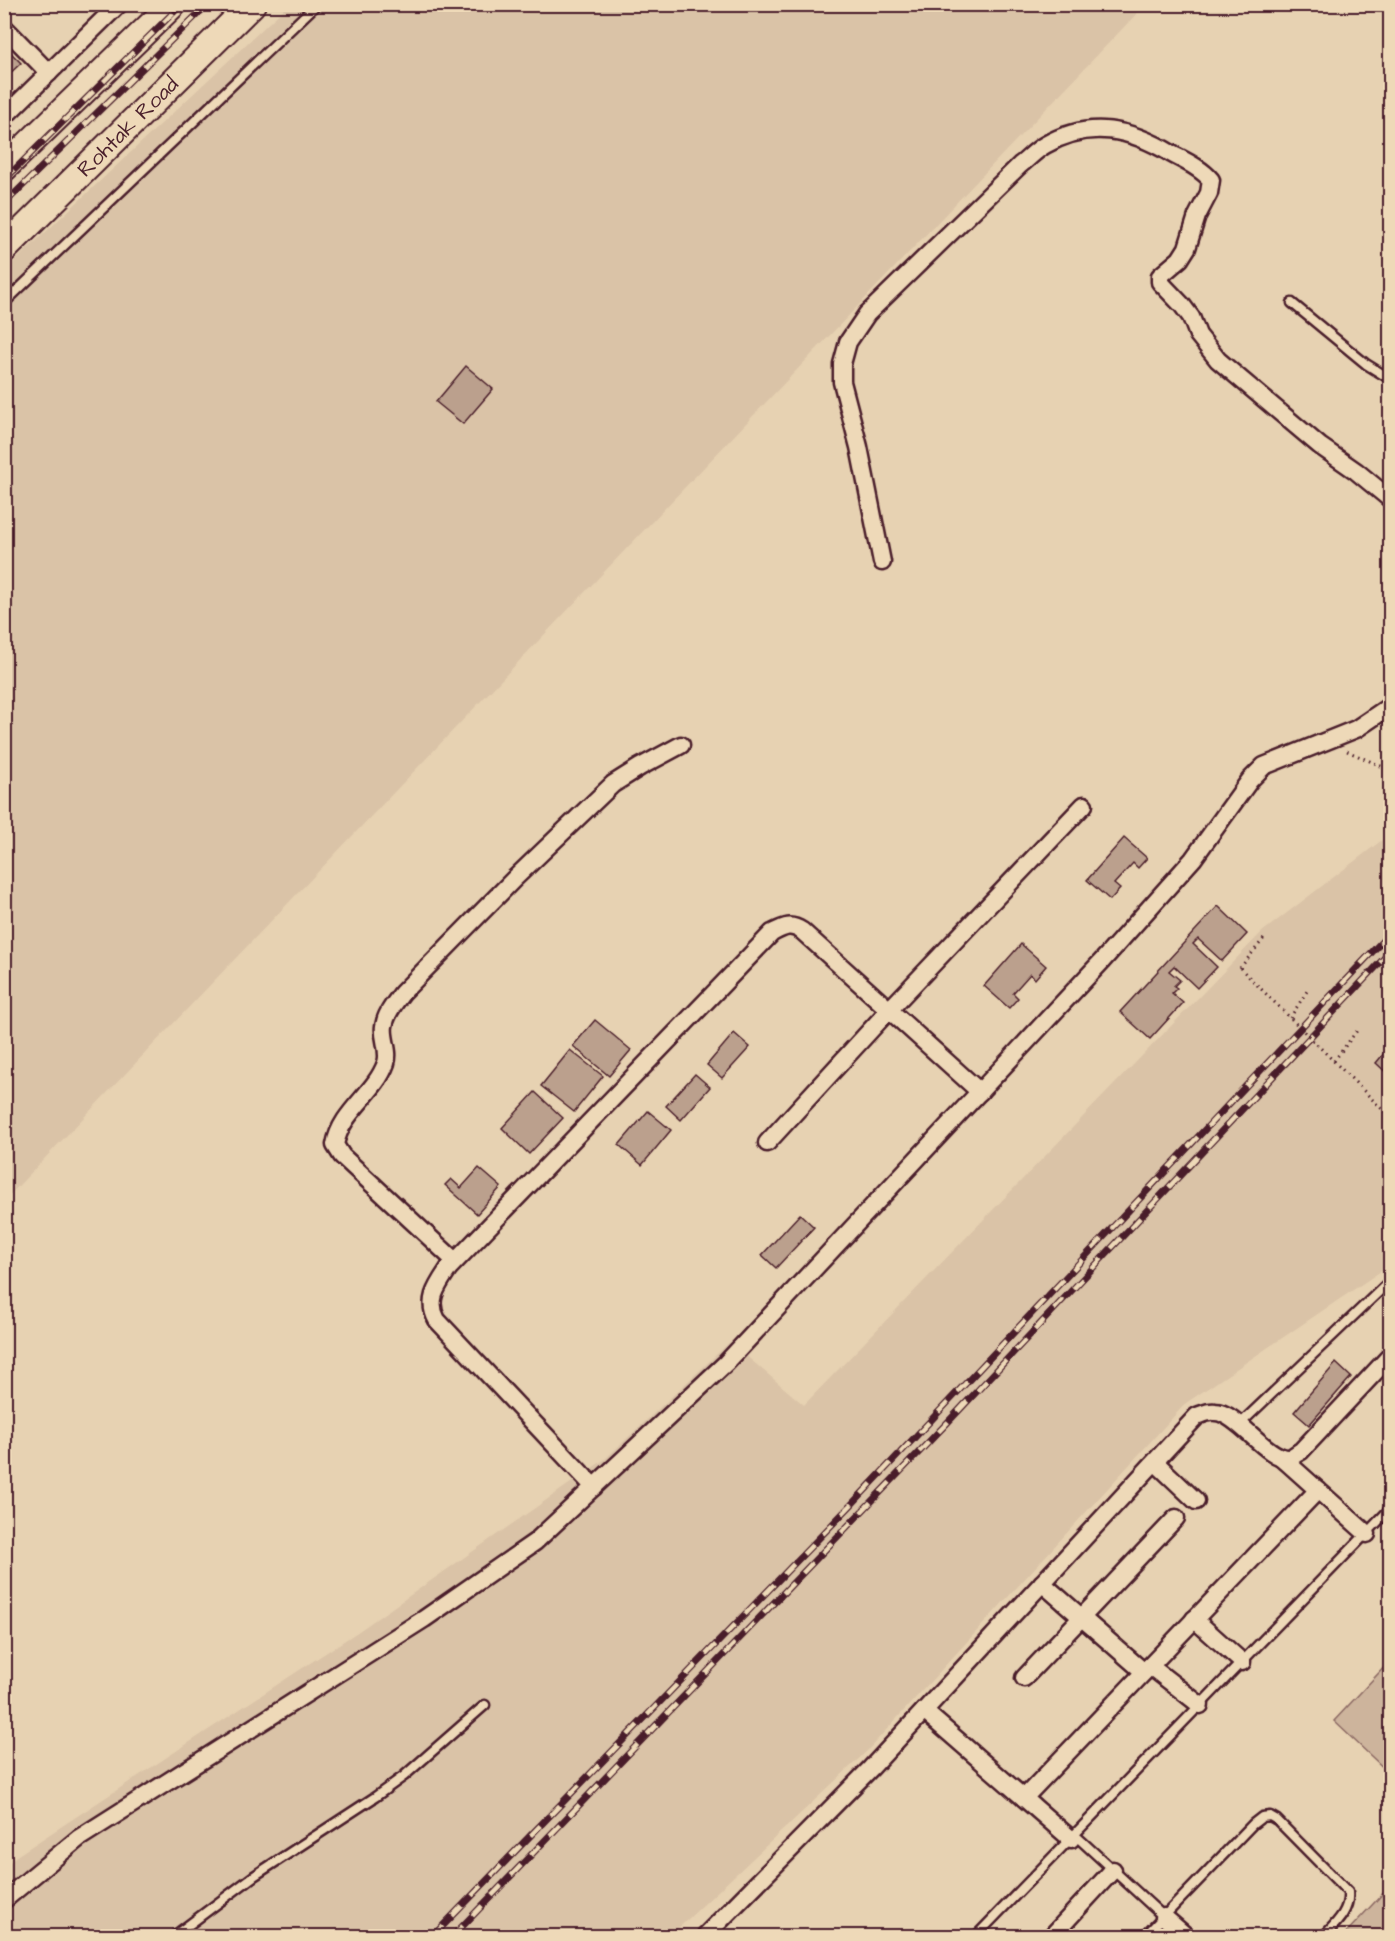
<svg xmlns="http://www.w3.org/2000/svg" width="1395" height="1941" viewBox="0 0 1395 1941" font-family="'Architects Daughter',sans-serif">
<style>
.built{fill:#dac3a7}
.green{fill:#cdb49c;stroke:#8c6a64;stroke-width:1.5}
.building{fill:#bba08d;stroke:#4a1f2b;stroke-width:1.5}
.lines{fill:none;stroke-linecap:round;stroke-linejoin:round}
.service-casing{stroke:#4a1f2b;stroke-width:13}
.minor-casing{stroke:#4a1f2b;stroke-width:21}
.primary-casing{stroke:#4a1f2b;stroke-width:30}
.path{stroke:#4a1f2b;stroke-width:3;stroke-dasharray:1.5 4.5;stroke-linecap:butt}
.service{stroke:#eed9b8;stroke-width:8}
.minor{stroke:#eed9b8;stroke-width:16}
.primary{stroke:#eed9b8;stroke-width:26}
.rail-casing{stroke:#4a1f2b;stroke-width:7}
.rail{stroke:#eed9b8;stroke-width:4.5;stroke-dasharray:14;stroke-linecap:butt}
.path-bridge{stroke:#4a1f2b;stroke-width:3;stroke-dasharray:1.5 4.5;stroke-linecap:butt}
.labels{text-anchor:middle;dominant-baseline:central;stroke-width:6;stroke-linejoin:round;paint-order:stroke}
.street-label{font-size:22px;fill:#4a1f2b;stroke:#eed9b8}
</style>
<rect width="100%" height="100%" fill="#e7d2b2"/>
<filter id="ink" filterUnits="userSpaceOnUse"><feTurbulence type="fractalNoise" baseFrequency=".0167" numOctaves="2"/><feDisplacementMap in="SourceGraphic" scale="12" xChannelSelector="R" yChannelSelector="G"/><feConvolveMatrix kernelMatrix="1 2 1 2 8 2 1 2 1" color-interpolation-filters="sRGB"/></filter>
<g filter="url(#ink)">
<g class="built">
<polygon points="288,5 1145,5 5,1200 4,271"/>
<polygon points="1390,834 1390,1265 1186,1403 866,1752 670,1936 5,1936 4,1868 15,1857 359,1631 605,1459 730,1342 804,1405 1262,932"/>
</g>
<g class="green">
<polygon points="1390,1661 1390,1774 1334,1721"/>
<polygon points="1390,1886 1390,1936 1343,1936"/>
</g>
<g class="building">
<polygon points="4,46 21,63 4,79"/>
<polygon points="466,366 493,389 463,424 436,402"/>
<polygon points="1124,838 1147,858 1138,868 1133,863 1114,884 1120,889 1110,900 1087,880"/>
<polygon points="1218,906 1247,934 1222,961 1198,939 1193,944 1217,967 1197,988 1174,966 1169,971 1180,980 1174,986 1177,988 1172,993 1183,1003 1150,1039 1120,1012"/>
<polygon points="1021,944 1046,966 1035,979 1030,974 1013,993 1018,998 1009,1008 984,986"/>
<polygon points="595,1020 631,1050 609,1076 573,1046"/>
<polygon points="734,1033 750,1047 722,1078 707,1065"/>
<polygon points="1390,1046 1390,1076 1376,1063"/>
<polygon points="570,1050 603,1076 574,1112 541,1086"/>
<polygon points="695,1074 710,1087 681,1120 666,1106"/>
<polygon points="535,1092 563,1118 529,1154 502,1128"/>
<polygon points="648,1111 671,1130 642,1165 619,1145"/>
<polygon points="479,1168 501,1187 477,1214 445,1185 451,1179 461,1188"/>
<polygon points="800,1214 814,1227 776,1268 762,1255"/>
<polygon points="1336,1363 1351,1377 1309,1425 1294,1412"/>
</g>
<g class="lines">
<defs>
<g id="service">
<polyline points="4,303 317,4"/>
<polyline points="1292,303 1366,364 1387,377 1390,377"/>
<polyline points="1239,1425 1390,1281"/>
<polyline points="1075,1835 1164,1917"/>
<polyline points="174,1936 254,1876 375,1797 404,1776 485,1705"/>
<polyline points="976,1936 1390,1509"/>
<path d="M 1145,1936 L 1253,1824 L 1262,1817 L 1270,1816 L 1277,1820 L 1348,1892 C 1350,1911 1336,1923 1324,1936"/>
</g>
<g id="minor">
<polyline points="4,27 49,73"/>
<polyline points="4,117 119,4"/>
<path d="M 882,562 L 859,447 L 842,382 L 842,364 L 848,342 L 867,314 L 1020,165 C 1028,159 1036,150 1045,145 C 1090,119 1131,129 1172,154 C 1185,161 1201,168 1211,180 L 1209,193 L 1197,216 L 1187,248 L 1180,259 L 1160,276 L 1160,282 L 1182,305 L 1191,317 L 1198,335 L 1218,360 L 1320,446 L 1356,471 L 1390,499"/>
<polyline points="767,1143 889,1010 1084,805"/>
<path d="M 455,1261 L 342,1156 L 335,1145 C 341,1111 375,1094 386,1063 C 390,1051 382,1038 384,1026 C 386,1013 395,1003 402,993 L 515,878 L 613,784 L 640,767 L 681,745"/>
<polyline points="1281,1457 1367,1534"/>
<polyline points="1155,1462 1196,1501"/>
<path d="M 594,1487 L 437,1320 C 426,1300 437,1286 449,1268 L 772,933 C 784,927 790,923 802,931 L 980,1092"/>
<polyline points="1042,1583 1144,1672"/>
<polyline points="1194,1619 1242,1662"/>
<polyline points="1150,1666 1200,1705"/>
<polyline points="1024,1678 1176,1518"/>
<polyline points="924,1711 1071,1839"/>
<polyline points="1024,1798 1318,1490"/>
<polyline points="4,1900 79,1838 424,1619 535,1542 726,1363 1102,961 1193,859 1250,780 1264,766 1356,729 1390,706"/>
<polyline points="1164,1917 1186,1936"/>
<path d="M 705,1936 L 871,1768 L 1197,1416 C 1203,1414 1209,1411 1215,1412 C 1237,1412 1267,1460 1289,1458 C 1293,1457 1297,1453 1301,1451 L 1390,1356"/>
<polyline points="1052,1936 1113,1870"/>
</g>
<g id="primary">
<polyline points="4,168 173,4"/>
<path id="s1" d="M 4,249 L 252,4"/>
</g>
</defs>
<use href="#service" class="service-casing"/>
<use href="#minor" class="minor-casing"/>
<use href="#primary" class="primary-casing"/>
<g class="path">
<polyline points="1347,751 1390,770"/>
<polyline points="1388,909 1390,907"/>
<polyline points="1240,968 1266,936"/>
<polyline points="1290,1018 1309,988"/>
<polyline points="1334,1061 1359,1028"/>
</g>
<use href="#service" class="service"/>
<use href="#minor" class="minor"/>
<use href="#primary" class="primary"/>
<defs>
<g id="rail">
<polyline points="4,180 182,4"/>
<polyline points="4,204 208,4"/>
<polyline points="433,1936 852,1504 1390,933"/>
<polyline points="453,1936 948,1422 1390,952"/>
</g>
</defs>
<use href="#rail" class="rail-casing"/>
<use href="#rail" class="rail"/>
<polyline class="path-bridge" points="1240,968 1390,1117"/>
</g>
</g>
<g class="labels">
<g class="street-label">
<text stroke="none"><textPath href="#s1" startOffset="174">Rohtak Road</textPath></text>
</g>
</g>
<rect width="1395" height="1941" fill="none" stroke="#eed9b8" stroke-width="24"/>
<rect x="12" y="12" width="1371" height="1917" fill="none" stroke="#4a1f2b" stroke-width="2" filter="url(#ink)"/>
</svg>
